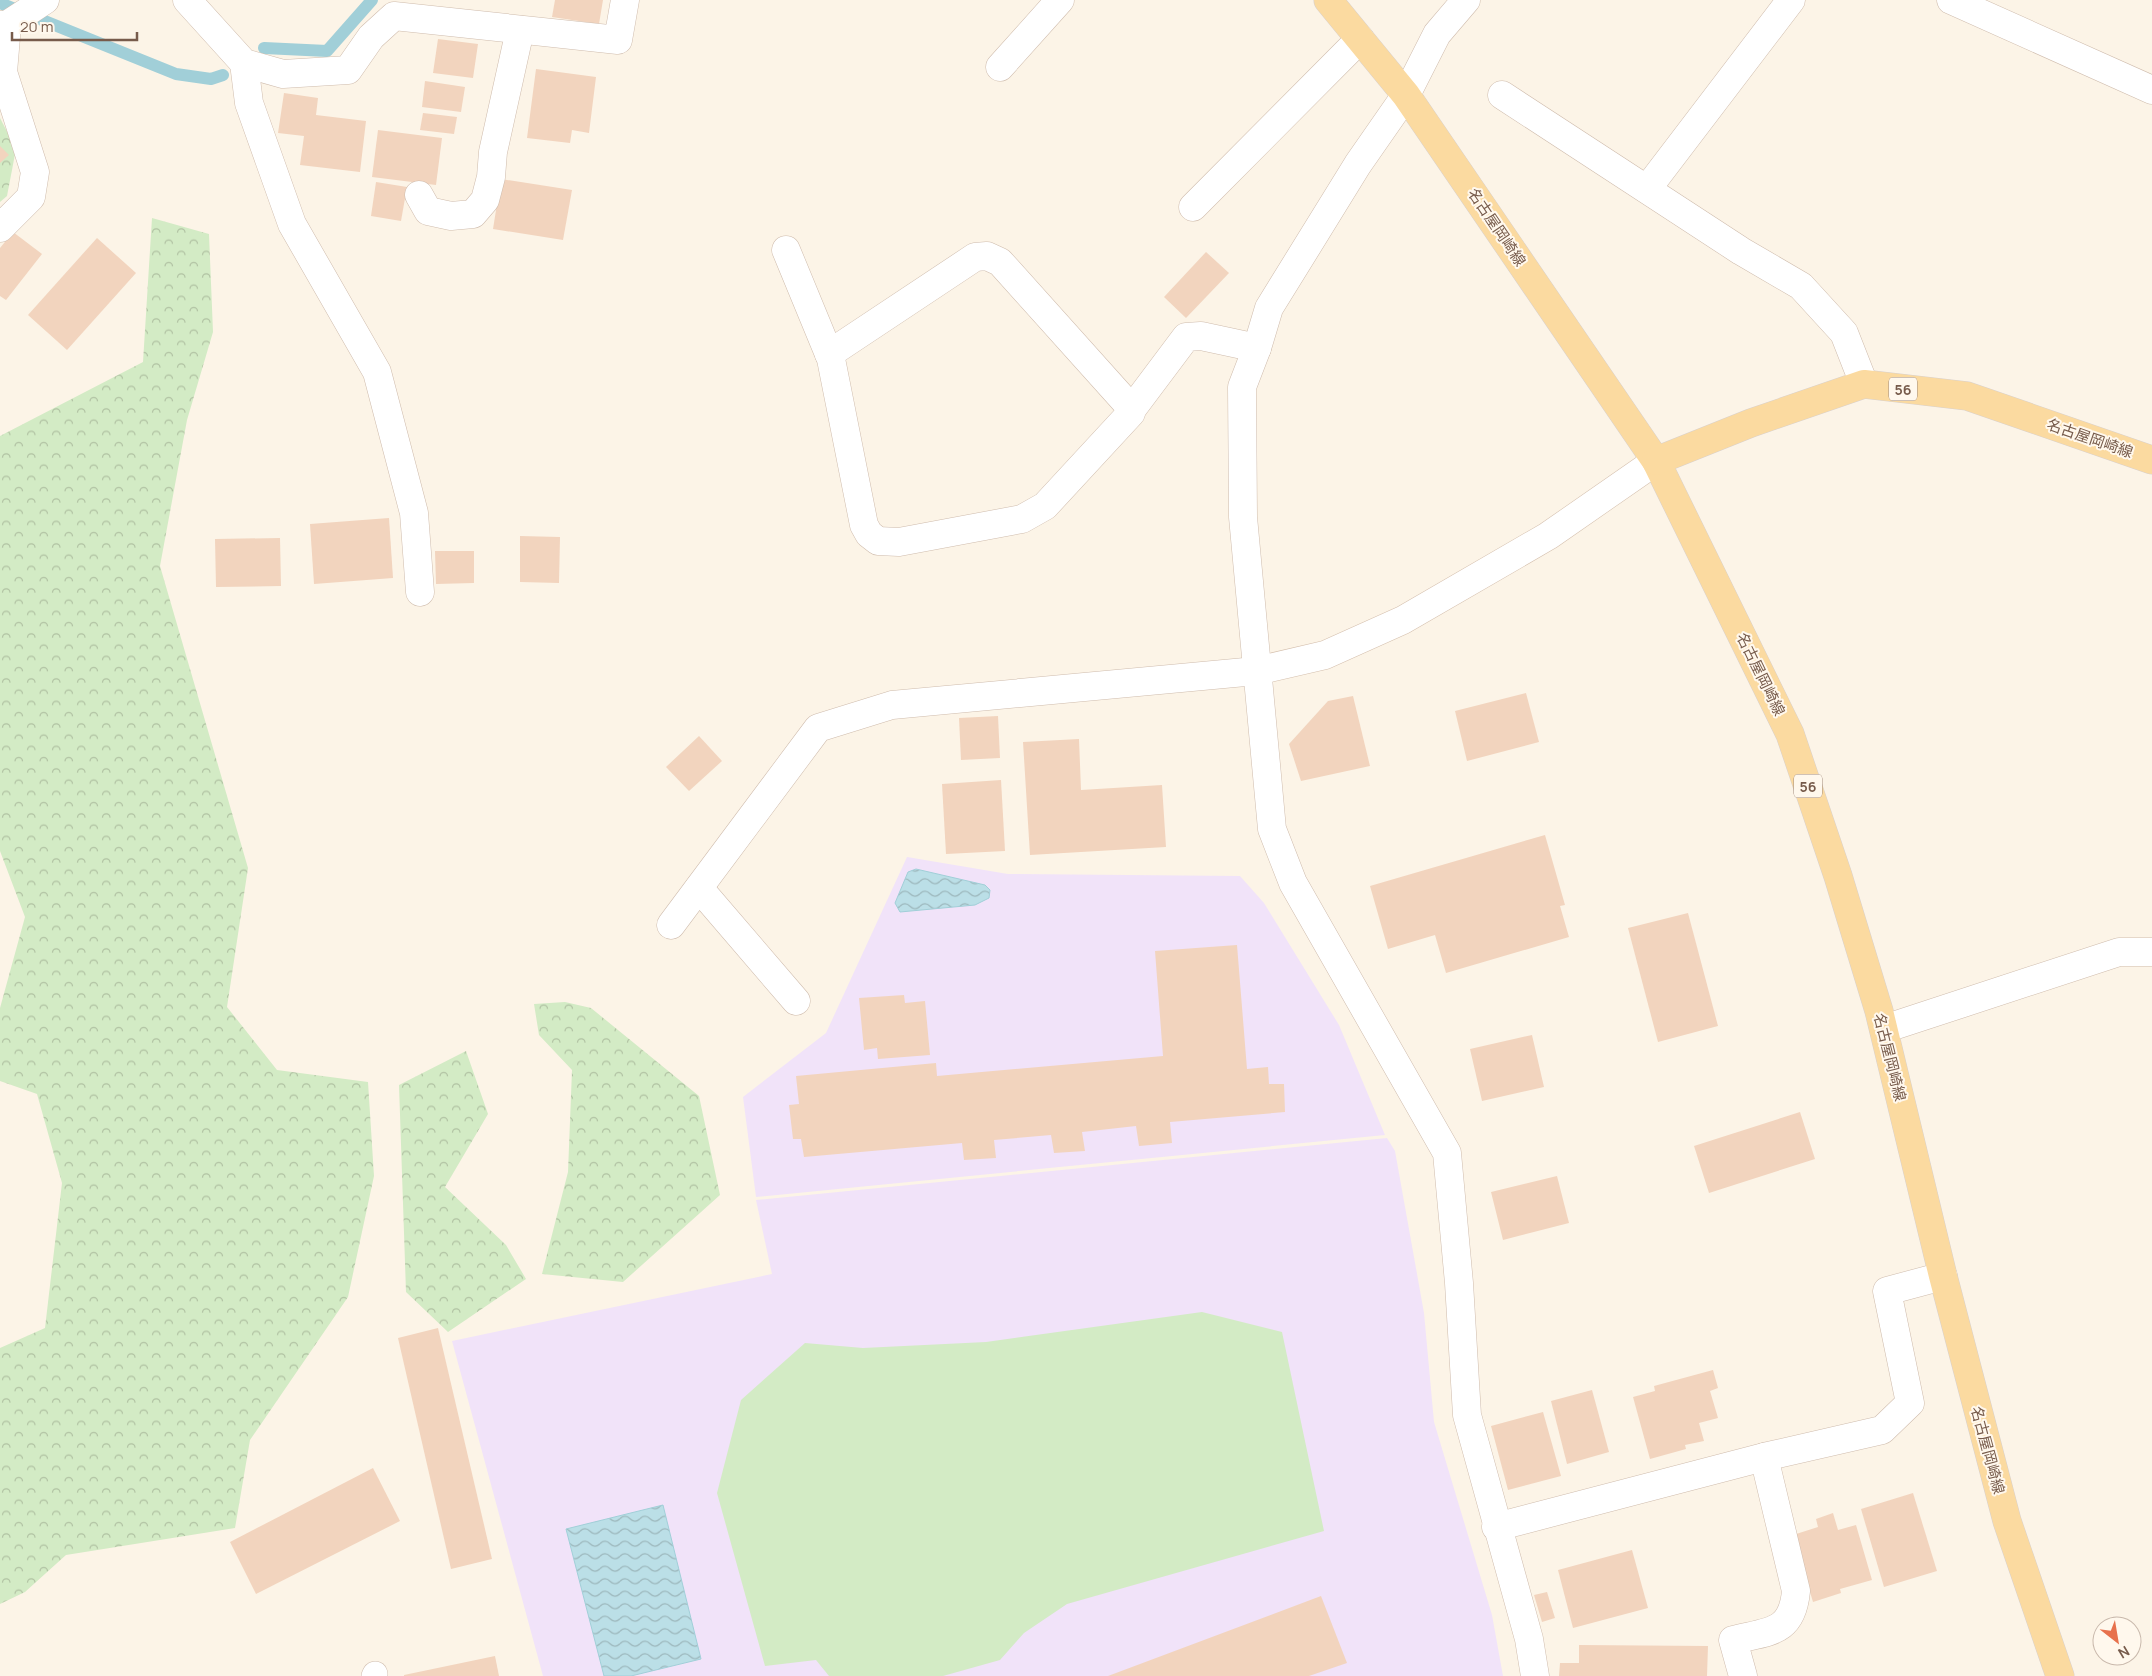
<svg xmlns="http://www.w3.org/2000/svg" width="2152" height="1676" viewBox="0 0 2152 1676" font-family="Manrope,'Noto Sans JP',sans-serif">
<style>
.education{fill:#f1e3f9}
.forest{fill:url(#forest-crowns)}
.garden{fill:#d3ebc5}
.water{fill:url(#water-waves);stroke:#a1cfd8}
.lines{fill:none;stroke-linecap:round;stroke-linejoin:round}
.stream{stroke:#a1cfd8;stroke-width:12}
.building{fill:#f2d4be}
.lane-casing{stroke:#cfbcad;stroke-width:26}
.street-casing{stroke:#cfbcad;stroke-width:29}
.secondary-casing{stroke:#d4bfad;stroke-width:29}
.primary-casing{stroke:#d9d1cd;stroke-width:29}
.lane{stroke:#fff;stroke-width:25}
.street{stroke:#fff;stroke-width:28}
.secondary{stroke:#fff;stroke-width:28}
.primary{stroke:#fbdaa0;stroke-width:28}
.labels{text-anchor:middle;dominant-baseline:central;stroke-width:4;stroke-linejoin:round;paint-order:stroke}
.shield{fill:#fff8ed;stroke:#a08a7c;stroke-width:1}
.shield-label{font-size:14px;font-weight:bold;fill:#775b4b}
.street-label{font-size:15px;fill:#775b4b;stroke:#fff8ed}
</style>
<defs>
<pattern id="forest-crowns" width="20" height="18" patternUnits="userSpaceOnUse" patternTransform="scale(1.25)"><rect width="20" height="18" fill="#d3ebc5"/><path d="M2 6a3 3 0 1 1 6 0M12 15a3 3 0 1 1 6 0" fill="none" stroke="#b0c1a2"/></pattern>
<pattern id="water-waves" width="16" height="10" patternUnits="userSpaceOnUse" patternTransform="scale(1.25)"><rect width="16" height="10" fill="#bbdfe7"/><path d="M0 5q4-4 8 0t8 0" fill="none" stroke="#9db8bd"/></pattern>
</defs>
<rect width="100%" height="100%" fill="#fcf4e7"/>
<g class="education">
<polygon points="907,857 1008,874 1240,876 1264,903 1339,1025 1385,1135 756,1197 743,1097 826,1033"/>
<polygon points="1387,1138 1395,1151 1424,1313 1434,1422 1492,1615 1503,1676 543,1676 452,1341 772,1274 756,1200"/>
</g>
<g class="forest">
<polygon points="0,118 16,149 7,196 0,202"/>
<polygon points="152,218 209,234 213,332 187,420 160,566 248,868 227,1007 277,1070 368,1082 374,1176 348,1297 250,1440 235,1528 66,1555 25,1592 0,1604 0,1348 45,1328 62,1183 37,1094 0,1081 0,1008 25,917 0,851 0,436 143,362"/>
<polygon points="565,1002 591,1008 699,1096 720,1195 623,1282 542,1274 568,1172 572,1070 539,1035 534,1004"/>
<polygon points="466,1051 488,1114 445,1187 506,1245 526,1279 448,1332 406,1292 399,1085"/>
</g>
<polygon class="garden" points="1202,1312 1282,1332 1324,1531 1067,1604 1024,1633 1000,1660 943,1676 829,1676 816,1660 765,1666 717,1493 741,1400 805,1343 863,1348 986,1342"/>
<g class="water">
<polygon points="916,869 985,885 990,890 989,898 975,905 900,912 895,903 908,872"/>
<polygon points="663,1505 701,1659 631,1676 604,1676 566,1529"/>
</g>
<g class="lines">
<g class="stream">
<polyline points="0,3 176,74 211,79 223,75"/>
<polyline points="264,48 327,51 372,0"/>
</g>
</g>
<g class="building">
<polygon points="555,0 603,0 599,24 552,17"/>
<polygon points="438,39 478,44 473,78 433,73"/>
<polygon points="536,69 596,77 589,133 572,130 570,143 527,138"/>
<polygon points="425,81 465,87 461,112 422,107"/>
<polygon points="284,93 318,98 316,115 366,121 360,172 300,165 304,136 278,133"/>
<polygon points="423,113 457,117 454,134 420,130"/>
<polygon points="378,130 442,138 436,185 372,177"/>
<polygon points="0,146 9,155 0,163"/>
<polygon points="501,179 572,190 563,240 493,229"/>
<polygon points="376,182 407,187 401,221 371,216"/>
<polygon points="13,232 42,254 6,300 0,296 0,248"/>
<polygon points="97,238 136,273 67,350 28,315"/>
<polygon points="1206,252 1229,273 1186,318 1164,297"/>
<polygon points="389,518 393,578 314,584 310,524"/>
<polygon points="520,536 560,537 559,583 520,582"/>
<polygon points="280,538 281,586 216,587 215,539"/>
<polygon points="435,551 474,551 474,583 436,584"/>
<polygon points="1526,693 1539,742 1467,761 1455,711"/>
<polygon points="1353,696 1370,766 1301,781 1289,744 1328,701"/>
<polygon points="998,716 1000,758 961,760 959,718"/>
<polygon points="699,736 722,761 689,791 666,767"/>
<polygon points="1079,739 1081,790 1162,785 1166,847 1030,855 1023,742"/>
<polygon points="1001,780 1005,851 946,854 942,784"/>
<polygon points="1545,835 1565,905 1560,906 1569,937 1446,973 1435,935 1388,949 1370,886"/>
<polygon points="1688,913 1718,1026 1658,1042 1628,928"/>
<polygon points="1237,945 1247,1069 1268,1067 1269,1084 1284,1084 1285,1112 1170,1122 1172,1143 1139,1146 1136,1126 1082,1132 1085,1151 1054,1153 1051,1135 994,1140 996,1158 964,1160 962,1143 804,1157 801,1139 793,1139 789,1105 799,1104 796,1076 936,1063 937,1076 1163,1056 1155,951"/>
<polygon points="904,995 905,1003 925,1001 930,1055 878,1059 877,1048 864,1050 859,998"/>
<polygon points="1532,1035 1544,1087 1482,1101 1470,1049"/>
<polygon points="1800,1112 1815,1159 1709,1193 1694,1146"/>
<polygon points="1557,1176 1569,1223 1503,1240 1491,1192"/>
<polygon points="438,1328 492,1559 451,1569 398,1338"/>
<polygon points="1713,1370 1718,1388 1710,1391 1718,1418 1699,1423 1704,1441 1685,1445 1686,1449 1650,1459 1633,1397 1655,1391 1654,1386"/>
<polygon points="1592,1390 1609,1452 1567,1464 1551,1401"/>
<polygon points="1543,1412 1561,1476 1508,1490 1491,1426"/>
<polygon points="373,1468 400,1521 256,1594 230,1542"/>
<polygon points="1913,1493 1937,1571 1884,1587 1861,1509"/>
<polygon points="1833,1513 1838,1530 1856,1525 1872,1580 1840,1589 1841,1593 1813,1602 1793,1535 1818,1527 1816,1519"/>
<polygon points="1632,1550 1648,1608 1573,1628 1558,1570"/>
<polygon points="1547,1592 1555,1618 1542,1622 1534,1595"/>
<polygon points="1321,1596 1347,1663 1309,1676 1108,1676"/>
<polygon points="1579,1645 1708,1646 1707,1676 1559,1676 1560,1663 1579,1663"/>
<polygon points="495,1656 499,1676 404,1676 404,1675"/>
</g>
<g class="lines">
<defs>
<polyline id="lane" points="374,1676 375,1674"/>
<g id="street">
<polyline points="187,0 244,63 283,74 348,70 371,37 394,16 618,40 625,0"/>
<polyline points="1466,0 1437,34 1406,95 1358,164 1269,308 1257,348 1242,387 1243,517 1272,829 1293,883 1447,1153 1459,1283 1467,1415 1529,1639 1535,1676"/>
<polyline points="1951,0 2152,90"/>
<polyline points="0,25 7,25 45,0"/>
<polyline points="244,63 249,103 292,224 377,372 414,513 420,592"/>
<polyline points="1000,67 1060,0"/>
<polyline points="1502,95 1741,251 1801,286 1844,333 1864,384"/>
<polyline points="1647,189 1791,0"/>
<polyline points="419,195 428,211 451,216 473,214 485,200 491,177 493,152 520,30"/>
<polyline points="1193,207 1360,39"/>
<polyline points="0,228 31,197 35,172 3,72 7,25"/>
<polyline points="786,250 831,359 864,525 869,534 878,541 899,542 1022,519 1045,506 1131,413 1132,409 1186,337 1201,336 1257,348"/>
<polyline points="829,354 975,257 987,256 1000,262 1132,409"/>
<polyline points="699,888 796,1001"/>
<polyline points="671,925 818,728 892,705 1256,671"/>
<polyline points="1884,1029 2119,952 2152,952"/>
<polyline points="1496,1527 1764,1457 1882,1430 1910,1403 1887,1291 1943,1276"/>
<path d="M 1743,1676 L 1733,1640 C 1769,1631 1792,1634 1796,1591 L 1764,1457"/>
</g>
<polyline id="secondary" points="1256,671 1325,655 1403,620 1548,536 1656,461"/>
<g id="primary">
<polyline points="1328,0 1406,95 1656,461 1790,734 1838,876 1879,1011 1943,1276 2007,1521 2060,1676"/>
<polyline points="1656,461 1751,423 1864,384 1967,396 2152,460"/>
</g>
</defs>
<use href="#lane" class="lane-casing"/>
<use href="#street" class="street-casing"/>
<use href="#secondary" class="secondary-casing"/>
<use href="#primary" class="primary-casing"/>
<use href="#lane" class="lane"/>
<use href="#street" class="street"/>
<use href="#secondary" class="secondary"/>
<use href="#primary" class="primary"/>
</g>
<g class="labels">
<g class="shield">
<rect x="1889" y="377.5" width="28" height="23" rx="4"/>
<rect x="1794" y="774.5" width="28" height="23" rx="4"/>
</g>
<g class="shield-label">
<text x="1903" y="389">56</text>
<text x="1808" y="786">56</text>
</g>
<g class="street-label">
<text transform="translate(1497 227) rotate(56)">名古屋岡崎線</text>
<text transform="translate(2090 438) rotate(19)">名古屋岡崎線</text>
<text transform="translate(1761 674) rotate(64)">名古屋岡崎線</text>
<text transform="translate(1890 1057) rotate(76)">名古屋岡崎線</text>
<text transform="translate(1988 1450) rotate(75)">名古屋岡崎線</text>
</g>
</g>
<g transform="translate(2117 1641) rotate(149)"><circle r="24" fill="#fff8ed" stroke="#c9b9ac"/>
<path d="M0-4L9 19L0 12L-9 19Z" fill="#e7714c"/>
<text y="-8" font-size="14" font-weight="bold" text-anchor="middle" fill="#775b4b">N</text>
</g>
<path d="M12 32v8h125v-8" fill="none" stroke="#775b4b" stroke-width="2.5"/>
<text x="20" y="32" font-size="15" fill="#775b4b" stroke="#fff8ed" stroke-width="4" paint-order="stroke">20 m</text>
</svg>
